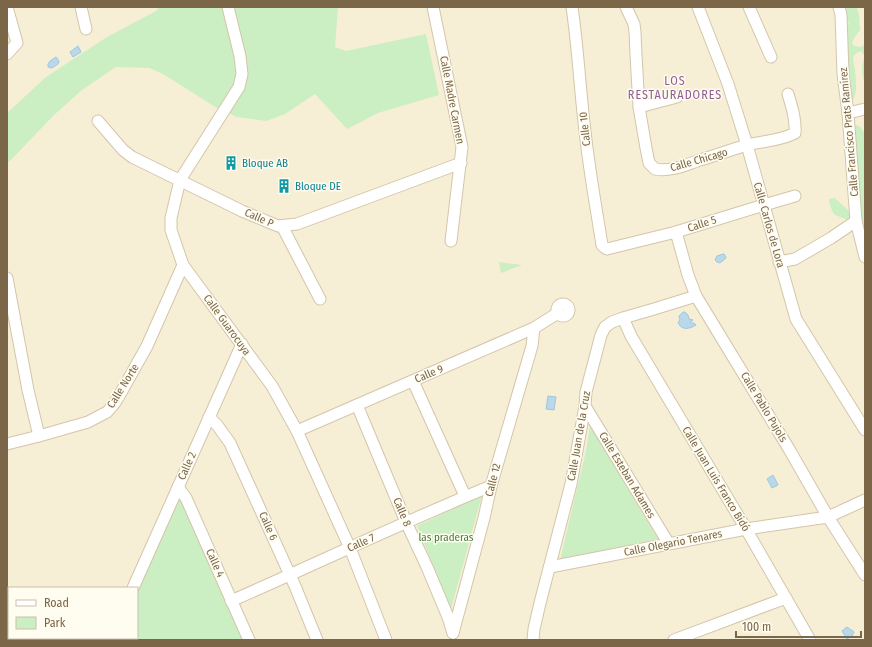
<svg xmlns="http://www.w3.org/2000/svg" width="872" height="647" viewBox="0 0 872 647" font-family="'Fira Sans Condensed',sans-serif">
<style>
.residential{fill:#f7efd5;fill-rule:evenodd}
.green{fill:#cbeec3}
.water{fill:#b9d9eb;stroke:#9ec6de}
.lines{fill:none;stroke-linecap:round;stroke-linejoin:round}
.minor-casing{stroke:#d3c5ab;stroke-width:13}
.minor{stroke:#fff;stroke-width:11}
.labels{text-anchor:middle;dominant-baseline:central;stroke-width:3;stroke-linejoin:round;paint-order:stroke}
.street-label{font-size:11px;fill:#7c6648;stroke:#fffcf0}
.culture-label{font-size:11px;fill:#0d838f;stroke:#fffcf0;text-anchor:start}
.park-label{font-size:11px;fill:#417d3c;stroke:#fffcf0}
.neighbourhood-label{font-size:12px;letter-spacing:1px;fill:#915f98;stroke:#fffcf0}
</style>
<rect width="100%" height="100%" fill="#fefae7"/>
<path class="residential" d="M 7,7 L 865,7 L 865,640 L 7,640 ZM 9,588 L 137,588 L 137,638 L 9,638 Z"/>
<g class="green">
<polygon points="159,7 338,7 335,47 346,51 426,34 439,95 378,113 347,129 315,94 285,114 266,121 237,117 217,108 163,74 149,68 116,67 82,90 54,115 7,164 7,113 46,77 107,37 156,11"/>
<path d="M 832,7 L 857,7 L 859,15 L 860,30 L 854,38 L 852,44 L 855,46 L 861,47 L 865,44 L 865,85 C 862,73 860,68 865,56 L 861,51 C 856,53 854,54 853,59 C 855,69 860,95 851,102 L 841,35 L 849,24 C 847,15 837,14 832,7 Z"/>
<path d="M 856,125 C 861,126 863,130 865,135 L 865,235 L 848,220 L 835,215 L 833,213 L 829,202 L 829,199 L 835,198 L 850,212 L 853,212 L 853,128 Z"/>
<polygon points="499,262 522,265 501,273"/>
<polygon points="590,426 658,539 560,560 586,451"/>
<polygon points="482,495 451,609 417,526"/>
<polygon points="180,497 245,640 116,640 117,638 137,638 137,593"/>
</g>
<g class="water">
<polygon points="78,46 81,52 73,57 70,52"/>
<polygon points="56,57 59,61 58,64 52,68 48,67 48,64 50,61"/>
<polygon points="723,254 724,254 726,257 725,259 720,263 717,262 715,260 717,256"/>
<path d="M 683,312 L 685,312 L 688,315 L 689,319 L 693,320 L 690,322 L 691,323 L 694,323 L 696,325 C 690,329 681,331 678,322 L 680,320 L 679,316 Z"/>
<polygon points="548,396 556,397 554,410 546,409"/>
<polygon points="773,475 778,485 772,488 767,479"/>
<polygon points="847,627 854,632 852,636 847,639 842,631"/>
</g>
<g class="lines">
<defs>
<g id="minor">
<polyline points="81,7 86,29"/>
<polyline points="228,7 240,56 242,74 239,87 180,180 171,218 171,230 183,265 272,386 297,431 350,548 386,640"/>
<polyline points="433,7 462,147 451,241"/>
<path d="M 572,7 C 578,48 580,90 585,131 C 589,169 596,207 602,245 L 604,247 L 607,249 L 676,232 L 764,205 L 795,196"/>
<path d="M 626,7 L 634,24 L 635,32 L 636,55 L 639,107 L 646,148 L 649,163 L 655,169 C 669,172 683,166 697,161 C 714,156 730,150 747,145 C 763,141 780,141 795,133 C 796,120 792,107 788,94"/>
<polyline points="698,7 728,84 747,145 796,319 865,430"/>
<polyline points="749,7 771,57"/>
<polyline points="839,7 841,15 843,74 848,113 856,221 865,257"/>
<polyline points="7,54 17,43 7,7"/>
<polyline points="639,107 677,97"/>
<polyline points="848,113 865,109"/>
<polyline points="98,121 123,150 132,157 242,211 278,226 297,224 461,163"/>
<polyline points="282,226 320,299"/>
<polyline points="676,232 688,275 696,296 789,449 828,517 865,575"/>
<polyline points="779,262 795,259 831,238 856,221"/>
<polyline points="7,278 28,390 39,436"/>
<circle cx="563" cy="310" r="6"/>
<polyline points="623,318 631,336 746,529 810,640"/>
<polyline points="413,381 465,496"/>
<polyline points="357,405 406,522 427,567 448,617 453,633"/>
<polyline points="585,406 669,544"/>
<polyline points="209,417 217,425 230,443 295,586 317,640"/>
<polyline points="297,431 534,328 558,313"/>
<polyline points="7,444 39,436 88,422 107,412 114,404 119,396 147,346 183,265"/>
<polyline points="178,487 186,498 249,640"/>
<polyline points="550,567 746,529 828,517 865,500"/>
<polyline points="133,588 242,344"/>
<path d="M 231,601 C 318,563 403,522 491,486"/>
<polyline points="453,633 484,518 491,486 532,346 534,328"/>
<polyline points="110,640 111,638"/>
<polyline points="533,640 534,629 540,603 571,484 585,406 586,392 601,335 605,327 612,322 623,318 654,309 696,296"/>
<polyline points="674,640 786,598"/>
</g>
</defs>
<use href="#minor" class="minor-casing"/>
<use href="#minor" class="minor"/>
</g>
<defs>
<symbol id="building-bare" viewBox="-9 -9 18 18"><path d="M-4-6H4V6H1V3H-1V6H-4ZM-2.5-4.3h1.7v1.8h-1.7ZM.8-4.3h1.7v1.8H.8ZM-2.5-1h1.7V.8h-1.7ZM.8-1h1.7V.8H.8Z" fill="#0f9aa8" stroke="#fffcf0" stroke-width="2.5" paint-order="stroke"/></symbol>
</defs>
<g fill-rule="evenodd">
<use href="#building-bare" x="221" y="153" width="20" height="20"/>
<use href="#building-bare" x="274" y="176" width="20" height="20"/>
</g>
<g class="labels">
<g class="street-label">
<text transform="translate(452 100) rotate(79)">Calle Madre Carmen</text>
<text transform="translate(585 129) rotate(-96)">Calle 10</text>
<text transform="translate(849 132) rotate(-95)">Calle Francisco Prats Ramírez</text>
<text transform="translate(699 160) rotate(-16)">Calle Chicago</text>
<text transform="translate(259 218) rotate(24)">Calle P</text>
<text transform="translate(702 224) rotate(-18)">Calle 5</text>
<text transform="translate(769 225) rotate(74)">Calle Carlos de Lora</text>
<text transform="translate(227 325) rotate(54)">Calle Guarocuya</text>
<text transform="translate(429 374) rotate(-23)">Calle 9</text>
<text transform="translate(123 386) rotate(-58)">Calle Norte</text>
<text transform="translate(764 407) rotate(59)">Calle Pablo Pujols</text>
<text transform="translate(579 436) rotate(-80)">Calle Juan de la Cruz</text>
<text transform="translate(187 466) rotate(-66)">Calle 2</text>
<text transform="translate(627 475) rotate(59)">Calle Esteban Adames</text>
<text transform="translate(716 479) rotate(59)">Calle Juan Luis Franco Bidó</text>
<text transform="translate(493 480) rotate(-76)">Calle 12</text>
<text transform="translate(402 512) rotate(67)">Calle 8</text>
<text transform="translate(268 526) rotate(66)">Calle 6</text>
<text transform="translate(361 543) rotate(-24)">Calle 7</text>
<text transform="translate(673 543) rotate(-11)">Calle Olegario Tenares</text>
<text transform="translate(215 563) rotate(66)">Calle 4</text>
</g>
<g class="culture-label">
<text x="242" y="163">Bloque AB</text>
<text x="295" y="186">Bloque DE</text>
</g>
<g class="park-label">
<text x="446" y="537">las praderas</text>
</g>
<g class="neighbourhood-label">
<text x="675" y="81">LOS<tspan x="675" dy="14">RESTAURADORES</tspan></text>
</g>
</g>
<rect width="872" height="647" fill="none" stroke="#7c6648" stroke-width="16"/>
<rect x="8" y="587" width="130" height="52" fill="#fffcf0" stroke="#cbc0ad"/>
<rect x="16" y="600" width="20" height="6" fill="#ffffff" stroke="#cbc0ad"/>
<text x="44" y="607" font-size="12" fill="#7c6648">Road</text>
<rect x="16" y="617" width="20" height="12" fill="#cbeec3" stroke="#cbc0ad"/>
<text x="44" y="627" font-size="12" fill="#7c6648">Park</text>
<path d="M736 631v6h125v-6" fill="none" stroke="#7c6648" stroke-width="2"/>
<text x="742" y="631" font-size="12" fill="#7c6648" stroke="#fffcf0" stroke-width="3" paint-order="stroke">100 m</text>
</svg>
